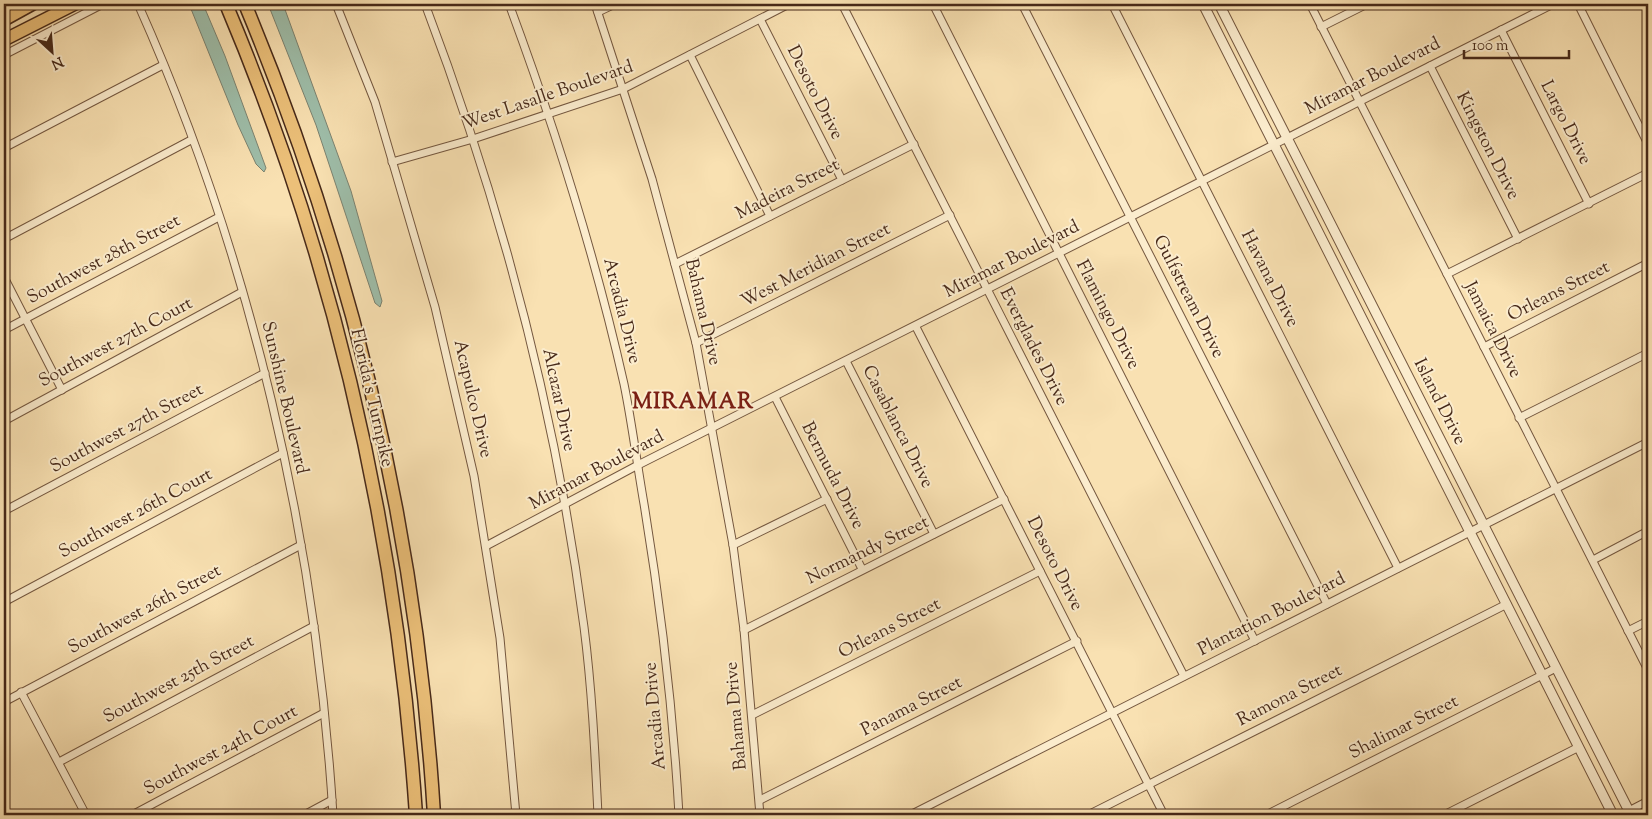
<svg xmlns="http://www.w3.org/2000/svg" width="1652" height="819" viewBox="0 0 1652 819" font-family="'Sorts Mill Goudy',serif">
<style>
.water{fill:#9ebeaa;stroke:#7b8270}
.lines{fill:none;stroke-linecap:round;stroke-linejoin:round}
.minor-casing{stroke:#74573f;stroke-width:9}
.tertiary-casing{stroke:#74573f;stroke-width:11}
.primary-casing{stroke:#472919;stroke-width:14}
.motorway-casing{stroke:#472919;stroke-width:15}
.minor{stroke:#fbeccd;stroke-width:7}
.tertiary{stroke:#fbeccd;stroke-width:9}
.primary{stroke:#ecc079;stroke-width:11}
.motorway{stroke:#ecc079;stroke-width:12}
.labels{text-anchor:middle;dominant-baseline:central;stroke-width:4;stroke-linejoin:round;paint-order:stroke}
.street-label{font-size:18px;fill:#472919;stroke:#fbeccd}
.district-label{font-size:22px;font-weight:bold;letter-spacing:1px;fill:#7a1f14;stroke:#fbeccd}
</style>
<rect width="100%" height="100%" fill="#f9e1b2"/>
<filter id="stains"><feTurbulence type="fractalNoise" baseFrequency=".004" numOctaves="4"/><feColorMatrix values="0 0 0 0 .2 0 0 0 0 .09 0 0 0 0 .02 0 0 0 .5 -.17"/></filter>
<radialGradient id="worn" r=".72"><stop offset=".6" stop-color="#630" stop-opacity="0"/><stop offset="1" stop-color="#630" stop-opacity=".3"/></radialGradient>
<g class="water">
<polygon points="189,4 202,4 206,11 225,56 266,168 264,172 256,164 238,125"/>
<polygon points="268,4 283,4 351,191 382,301 380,307 375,303 316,125"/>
</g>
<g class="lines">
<defs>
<g id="minor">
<path d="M 138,4 C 251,257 316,539 333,815"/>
<polyline points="336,4 375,102 435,307 474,476 500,638 516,815"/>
<path d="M 425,4 C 501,204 556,414 584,627 C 592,689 595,753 598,815"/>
<path d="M 509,4 C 555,128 595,255 624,384 C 632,423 637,464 644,504 C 661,607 673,710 679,815"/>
<polyline points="595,4 652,179 696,343 733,545 744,630 760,815"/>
<polyline points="842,4 1184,676"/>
<polyline points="933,4 1255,641"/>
<polyline points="1022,4 1327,604"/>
<polyline points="1112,4 1398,568"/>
<polyline points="1310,4 1648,670"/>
<polyline points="1578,4 1648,144"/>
<polyline points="598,12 615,4"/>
<polyline points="760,19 842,180"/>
<polyline points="1321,27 1367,4"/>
<polyline points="1501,30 1589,204"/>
<polyline points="4,55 103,4"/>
<polyline points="690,55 770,216"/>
<polyline points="1430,66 1518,239"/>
<polyline points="4,148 163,65"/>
<polyline points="392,162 473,139 623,89 789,4"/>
<polyline points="4,239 191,140"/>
<polyline points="675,264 914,144"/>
<polyline points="1447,274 1648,173"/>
<polyline points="4,277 62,390"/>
<polyline points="916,327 1164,815"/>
<polyline points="4,330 219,217"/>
<polyline points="696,343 950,215"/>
<polyline points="1484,347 1648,263"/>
<polyline points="846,361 934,534"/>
<polyline points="775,397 862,569"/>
<polyline points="1519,418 1648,353"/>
<polyline points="4,421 242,292"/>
<polyline points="4,511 265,373"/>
<polyline points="733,545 827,499"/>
<polyline points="486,546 638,465 1553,4"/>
<polyline points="1593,560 1648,531"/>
<polyline points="4,602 283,453"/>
<polyline points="744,630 1004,499"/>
<polyline points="1628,631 1648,621"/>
<polyline points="21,692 86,815"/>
<polyline points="4,702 301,545"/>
<polyline points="752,715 1040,571"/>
<polyline points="59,762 314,626"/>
<polyline points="760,800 1077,641"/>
<polyline points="132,815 324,713"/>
<polyline points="304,815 332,800"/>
<polyline points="910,815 1648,442"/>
<polyline points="1088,815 1507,604"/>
<polyline points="1266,815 1556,668"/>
<polyline points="1444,815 1579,747"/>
<polyline points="1621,815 1648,801"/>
</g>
<g id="tertiary">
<polyline points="1203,4 1613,815"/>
<polyline points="1219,4 1631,815"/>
</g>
<g id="primary">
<polyline points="4,20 33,4"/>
<polyline points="4,40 75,4"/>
</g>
<g id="motorway">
<path d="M 226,4 C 335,262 397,536 416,815"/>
<path d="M 245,4 C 353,263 417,535 434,815"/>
</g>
</defs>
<use href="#minor" class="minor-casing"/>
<use href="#tertiary" class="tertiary-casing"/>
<use href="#primary" class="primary-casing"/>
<use href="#motorway" class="motorway-casing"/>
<use href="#minor" class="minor"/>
<use href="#tertiary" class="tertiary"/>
<use href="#primary" class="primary"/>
<use href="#motorway" class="motorway"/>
</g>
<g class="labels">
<g class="street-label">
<text transform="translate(1373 77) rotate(-27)">Miramar Boulevard</text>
<text transform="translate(814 93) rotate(63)">Desoto Drive</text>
<text transform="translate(548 96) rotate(-19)">West Lasalle Boulevard</text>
<text transform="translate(1565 123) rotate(63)">Largo Drive</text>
<text transform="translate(1487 146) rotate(63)">Kingston Drive</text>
<text transform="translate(788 190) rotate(-27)">Madeira Street</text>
<text transform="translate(104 260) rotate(-28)">Southwest 28th Street</text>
<text transform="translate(1012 260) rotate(-27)">Miramar Boulevard</text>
<text transform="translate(816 266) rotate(-27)">West Meridian Street</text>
<text transform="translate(1269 279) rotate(63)">Havana Drive</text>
<text transform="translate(1559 292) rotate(-27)">Orleans Street</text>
<text transform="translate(1188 297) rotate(63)">Gulfstream Drive</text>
<text transform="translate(621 311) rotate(76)">Arcadia Drive</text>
<text transform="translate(702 312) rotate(77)">Bahama Drive</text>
<text transform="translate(1107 315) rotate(63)">Flamingo Drive</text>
<text transform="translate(1492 330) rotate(63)">Jamaica Drive</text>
<text transform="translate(116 343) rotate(-28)">Southwest 27th Court</text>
<text transform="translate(1033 347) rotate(63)">Everglades Drive</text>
<text transform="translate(284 398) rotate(77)">Sunshine Boulevard</text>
<text transform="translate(371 398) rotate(77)">Florida's Turnpike</text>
<text transform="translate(472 399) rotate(77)">Acapulco Drive</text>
<text transform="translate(558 400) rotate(78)">Alcazar Drive</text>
<text transform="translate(1439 402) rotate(63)">Island Drive</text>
<text transform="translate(897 427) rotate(63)">Casablanca Drive</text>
<text transform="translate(127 429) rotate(-28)">Southwest 27th Street</text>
<text transform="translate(597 471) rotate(-28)">Miramar Boulevard</text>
<text transform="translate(832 476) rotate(63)">Bermuda Drive</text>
<text transform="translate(136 514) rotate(-28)">Southwest 26th Court</text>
<text transform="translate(868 551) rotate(-26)">Normandy Street</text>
<text transform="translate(1054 564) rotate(63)">Desoto Drive</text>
<text transform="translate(145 610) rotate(-28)">Southwest 26th Street</text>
<text transform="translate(1272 615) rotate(-27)">Plantation Boulevard</text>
<text transform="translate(890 629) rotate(-27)">Orleans Street</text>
<text transform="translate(179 680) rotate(-28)">Southwest 25th Street</text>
<text transform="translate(1290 696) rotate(-27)">Ramona Street</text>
<text transform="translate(912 707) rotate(-27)">Panama Street</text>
<text transform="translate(656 716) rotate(-95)">Arcadia Drive</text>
<text transform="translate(737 716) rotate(-95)">Bahama Drive</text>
<text transform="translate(1404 728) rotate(-27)">Shalimar Street</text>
<text transform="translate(221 751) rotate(-28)">Southwest 24th Court</text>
</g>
<g class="district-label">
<text x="693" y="403">MIRAMAR</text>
</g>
</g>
<rect width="1652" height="819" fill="none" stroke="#f9e1b2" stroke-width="20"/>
<rect x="5" y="5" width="1642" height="809" fill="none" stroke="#472919" stroke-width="2.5"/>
<rect x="10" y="10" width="1632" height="799" fill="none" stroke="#472919"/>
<g transform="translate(52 52) rotate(154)" stroke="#fbeccd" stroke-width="4" paint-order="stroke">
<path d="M0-4L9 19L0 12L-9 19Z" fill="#472919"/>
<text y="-8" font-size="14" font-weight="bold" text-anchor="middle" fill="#472919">N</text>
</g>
<path d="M1464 50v8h105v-8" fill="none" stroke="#472919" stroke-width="2.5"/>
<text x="1472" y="50" font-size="15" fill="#472919" stroke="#fbeccd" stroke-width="4" paint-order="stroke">100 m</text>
<rect width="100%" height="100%" filter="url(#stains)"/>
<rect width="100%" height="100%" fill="url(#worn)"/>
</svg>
